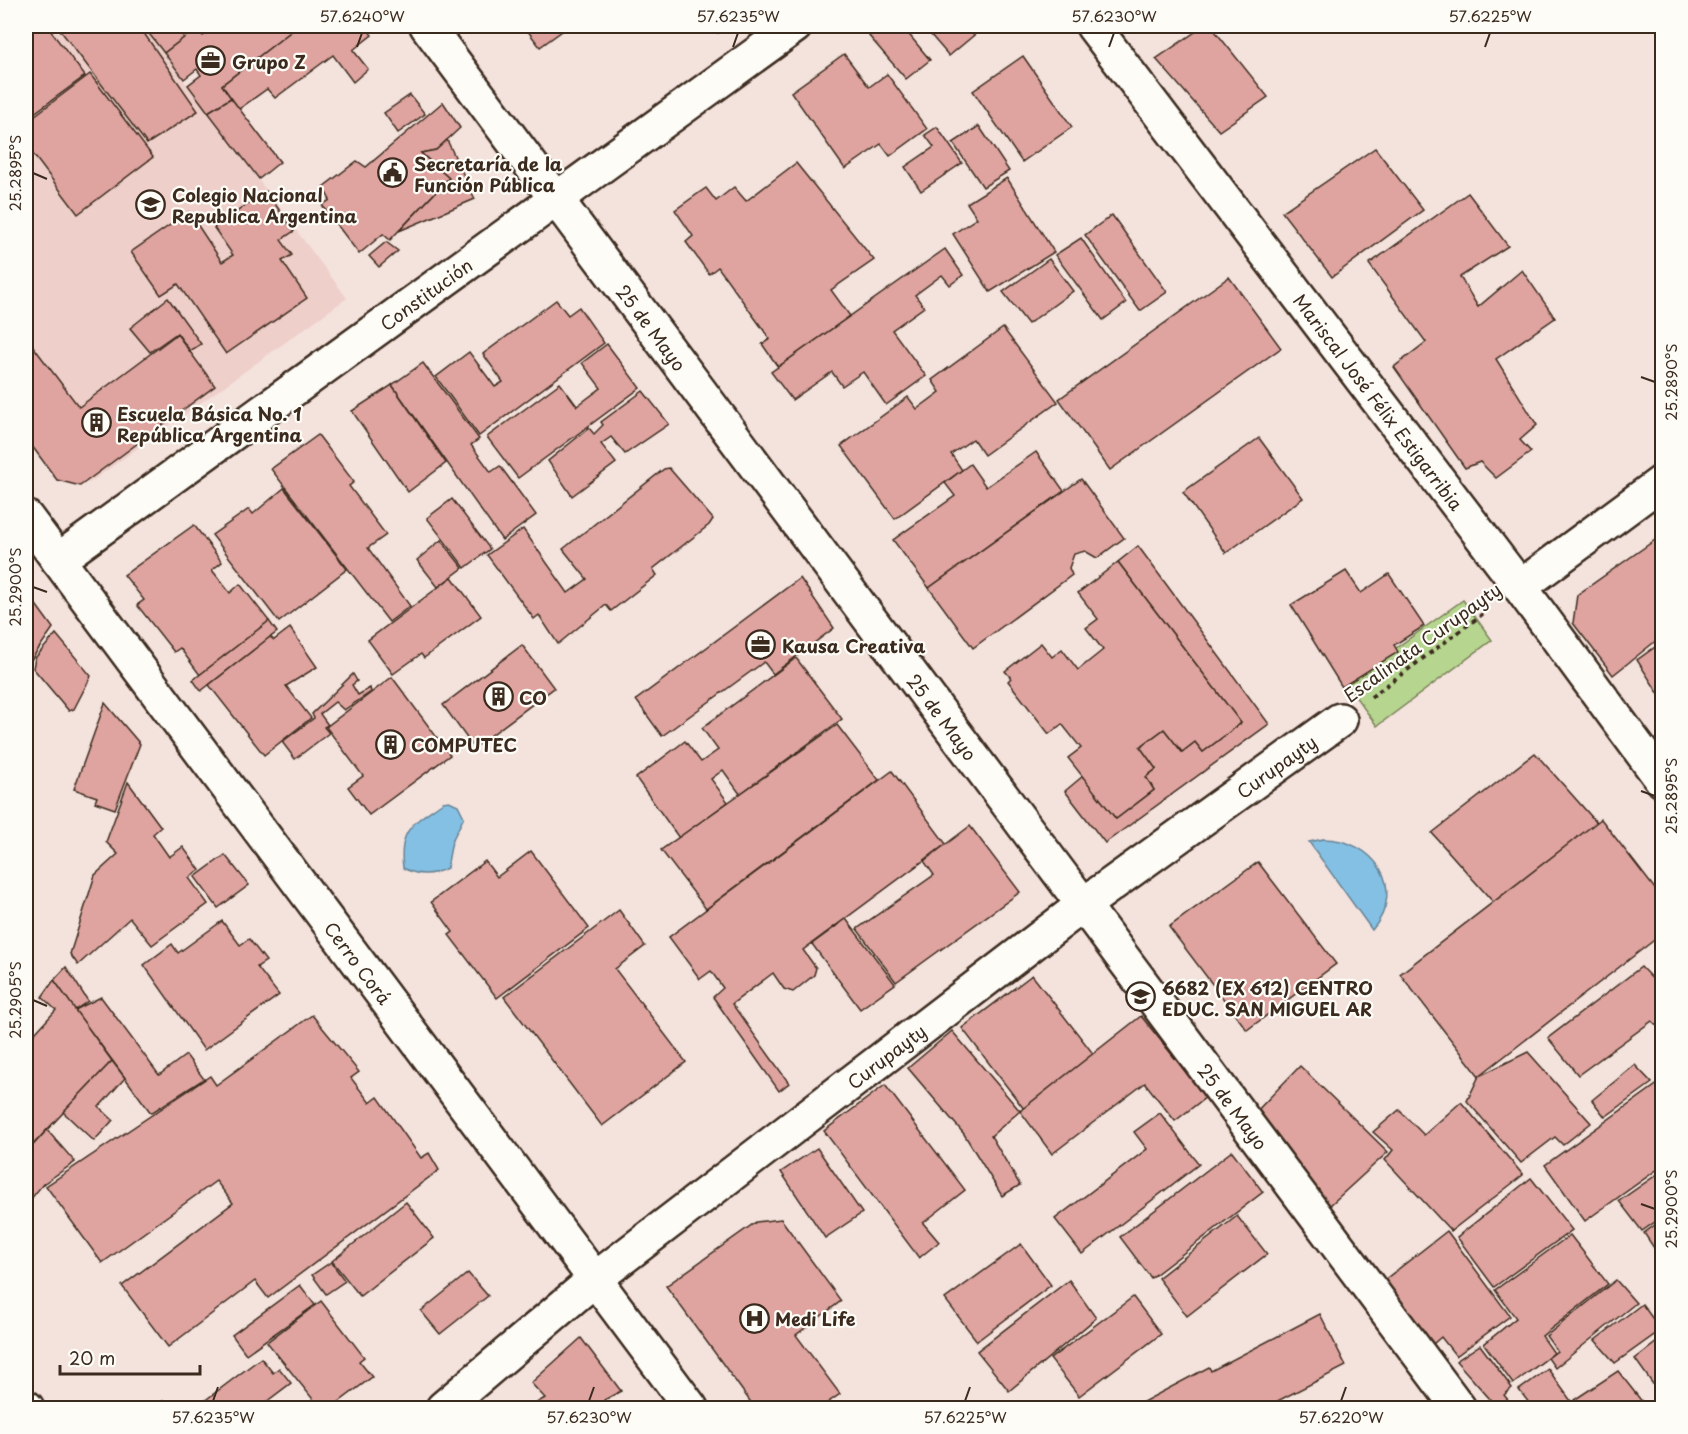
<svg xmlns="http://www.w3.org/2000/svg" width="1688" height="1434" viewBox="0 0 1688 1434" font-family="'Playpen Sans',sans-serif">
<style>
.built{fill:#eecfca}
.green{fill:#b6d58f;stroke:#788056;stroke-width:1.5}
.water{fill:#84c0e4;stroke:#678495;stroke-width:1.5}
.building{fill:#dfa49f;stroke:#3b2a1e;stroke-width:1.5}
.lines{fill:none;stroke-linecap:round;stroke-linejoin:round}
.minor-casing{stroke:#3b2a1e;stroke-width:38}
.path{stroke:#3b2a1e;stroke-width:4;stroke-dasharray:4.5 4.5;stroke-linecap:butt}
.minor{stroke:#fdfcf7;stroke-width:33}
.ticks{fill:none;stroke:#3b2a1e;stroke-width:2}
.labels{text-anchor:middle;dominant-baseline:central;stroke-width:4.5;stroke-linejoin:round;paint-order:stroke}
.poi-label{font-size:18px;font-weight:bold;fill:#3b2a1e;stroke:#fdfcf7;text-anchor:start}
.street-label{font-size:18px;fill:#3b2a1e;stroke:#fdfcf7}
.neatline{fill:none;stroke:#3b2a1e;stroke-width:2}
.ticks-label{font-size:15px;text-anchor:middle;fill:#3b2a1e}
</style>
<rect width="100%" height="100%" fill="#f4e2dd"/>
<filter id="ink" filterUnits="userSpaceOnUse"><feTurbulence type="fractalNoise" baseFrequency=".0167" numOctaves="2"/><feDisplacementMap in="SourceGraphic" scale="12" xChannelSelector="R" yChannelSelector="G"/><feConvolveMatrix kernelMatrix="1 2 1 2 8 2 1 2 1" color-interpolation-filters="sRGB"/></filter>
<g filter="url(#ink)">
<polygon class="built" points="26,26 143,26 347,298 89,483 66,476 26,423"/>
<polygon class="green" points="1463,600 1492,640 1377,726 1346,684"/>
<g class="water">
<path d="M 449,801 L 458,805 L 464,817 L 452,841 L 447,868 C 431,876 418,876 403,868 C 398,828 414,823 443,802 Z"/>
<path d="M 1323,839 C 1374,839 1408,888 1372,930 L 1309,842 Z"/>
</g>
<g class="building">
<polygon points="26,26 47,26 85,76 26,119"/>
<polygon points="57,26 139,26 198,111 147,144"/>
<polygon points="143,26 176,26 184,38 164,53"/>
<polygon points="217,26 298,26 222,85 231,98 208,112 188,85 201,75 197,69 184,79 164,53 197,28 203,36"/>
<polygon points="298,26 365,26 372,35 353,50 368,69 353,82 333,55 275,98 267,89 239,109 222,85"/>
<polygon points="524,26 569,26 540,47"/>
<polygon points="712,26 728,26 718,33"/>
<polygon points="882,26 902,26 930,60 906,79 869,36"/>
<polygon points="923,26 985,26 949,56"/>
<polygon points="1204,26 1211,26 1268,97 1219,131 1156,59"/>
<polygon points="844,54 869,87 887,74 927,129 890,156 881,144 845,169 791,92"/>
<polygon points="1023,56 1072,127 1022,162 973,91"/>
<polygon points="90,74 153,157 78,214 26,145 26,122"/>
<polygon points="410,95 425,114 398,133 384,113"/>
<polygon points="231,98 280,162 259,179 208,112"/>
<polygon points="443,102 460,128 436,150 421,153 449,178 390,240 383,234 359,254 322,205 330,200 323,187 357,161 366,167"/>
<polygon points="979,126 1009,171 983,187 953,143"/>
<polygon points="937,127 962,163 921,191 905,167 934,147 925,135"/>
<polygon points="447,140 475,199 399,231 449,178 421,153 436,150"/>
<polygon points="1375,148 1423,210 1332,277 1282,212"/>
<polygon points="796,163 874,260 831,290 850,316 778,367 762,344 770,339 718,267 709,274 686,242 693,236 675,210 706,188 716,201 734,187 746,201"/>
<polygon points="1007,178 1054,252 990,292 953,234 977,218 967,203"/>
<polygon points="266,191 294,231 281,240 292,255 282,261 307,298 226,354 178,284 161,295 131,252 189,212 222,262 233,255 214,228"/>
<polygon points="1468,193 1508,246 1460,277 1478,307 1522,270 1555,318 1496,359 1537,425 1520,440 1531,452 1496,478 1480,462 1465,468 1394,367 1426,342 1369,264"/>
<polygon points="1112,215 1167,292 1140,311 1085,235"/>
<polygon points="1081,238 1126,303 1103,320 1055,255"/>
<polygon points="386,242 398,251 379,267 369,256"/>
<polygon points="945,249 963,275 950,285 942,275 915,295 924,307 892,330 926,376 886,405 863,372 842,386 832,372 792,400 771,372"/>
<polygon points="1049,259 1073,291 1028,324 1003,292"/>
<polygon points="1229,277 1281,348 1110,470 1059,399"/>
<polygon points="168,298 201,344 190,351 177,333 150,352 130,328"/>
<polygon points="556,300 568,315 579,307 604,343 479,436 436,377 469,352 495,387 503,382 483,354"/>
<polygon points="1003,328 1058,402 984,455 973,439 951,454 962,470 895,519 841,446 908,397 917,409 940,392 932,380"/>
<polygon points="177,334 215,386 80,486 57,480 26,438 26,337 79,407"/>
<polygon points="607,344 640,388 518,478 487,437 560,383 577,406 601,388 582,363"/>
<polygon points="423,363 479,439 471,445 491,472 500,466 536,515 502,540 392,385"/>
<polygon points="392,385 446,463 408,492 352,411"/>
<polygon points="643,391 669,424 625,454 611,437 601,444 616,463 572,496 548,461 589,428 594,434 603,425 601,422"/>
<polygon points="318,435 354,482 349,486 386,535 368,548 410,606 389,622 271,469"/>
<polygon points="1259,438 1303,498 1226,553 1183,492"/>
<polygon points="1036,452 1064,491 929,588 893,540 955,496 945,483 970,464 986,487"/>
<polygon points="669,468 713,519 709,525 653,569 657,575 611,611 606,605 558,644 539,615 534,619 487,555 523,529 568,593 587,579 563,549 664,469"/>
<polygon points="1081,479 1124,538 1097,558 1085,551 1074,554 1069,568 1072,575 973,648 929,588"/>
<polygon points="284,488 347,569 279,622 212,535 249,509 253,514"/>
<polygon points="452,499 490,549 465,568 427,518"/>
<polygon points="194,525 222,562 212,570 230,593 240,584 269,621 200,675 180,648 174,652 137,605 144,600 124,575"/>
<polygon points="441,540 463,568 438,587 417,560"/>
<polygon points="1655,540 1662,550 1662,636 1613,675 1573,623 1577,595"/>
<polygon points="1138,546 1269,724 1105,843 1065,791 1083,776 1116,819 1154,790 1146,777 1156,769 1140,747 1164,729 1182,752 1195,742 1203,752 1241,723 1118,562"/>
<polygon points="1118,562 1241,723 1203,752 1195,742 1182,752 1164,729 1140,747 1156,769 1146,777 1154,790 1116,819 1068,758 1081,748 1062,724 1049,734 1008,681 1011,678 1005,671 1041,643 1052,657 1062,649 1078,670 1103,650 1086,628 1098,619 1078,593"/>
<polygon points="1346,571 1361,593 1389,574 1424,626 1394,645 1398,652 1342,687 1291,605"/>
<polygon points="452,577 481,616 424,658 421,654 393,674 368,640"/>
<polygon points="800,578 834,628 773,674 764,662 662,736 636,700"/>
<polygon points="26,591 53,628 26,667"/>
<polygon points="269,621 277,632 201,691 193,680"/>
<polygon points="290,628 317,667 286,686 311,718 264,755 209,685 270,637 274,640"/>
<polygon points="56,634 91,676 74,709 69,711 33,668 35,658"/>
<polygon points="1662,642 1662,699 1637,660"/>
<polygon points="522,645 554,688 474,748 443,705"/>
<polygon points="796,658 842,719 740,794 723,770 711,779 728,802 679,838 636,778 685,741 701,762 718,750 702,728"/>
<polygon points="353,674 357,681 352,685 358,695 370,688 371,692 344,710 335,702 320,714 328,725 324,727 329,733 295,759 282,742 314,718 312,714"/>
<polygon points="392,677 450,755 369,815 348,787 363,776 326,727"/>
<polygon points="105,703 140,744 115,809 95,802 97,797 74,789"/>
<polygon points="837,725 879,780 706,909 661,850"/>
<polygon points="1535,753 1597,823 1494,903 1432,833"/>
<polygon points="892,771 946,844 803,950 816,968 814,975 793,992 784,989 773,973 732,1004 789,1083 779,1091 713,997 723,988 711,971 700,979 669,937"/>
<polygon points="128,782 161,827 153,834 169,857 183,847 200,870 189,878 208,904 152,945 130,918 78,965 70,954 95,875 118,854 106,842"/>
<polygon points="1601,819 1662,898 1662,934 1479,1076 1400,974"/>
<polygon points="970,826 1020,892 896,982 857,929 934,875 924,861"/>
<polygon points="531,851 589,928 497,998 449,935 453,932 431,902 485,861 497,877"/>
<polygon points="225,855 249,885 218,908 195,877"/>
<polygon points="1258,862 1336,964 1247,1030 1169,927"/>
<polygon points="619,910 645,946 615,969 686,1062 602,1126 504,997"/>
<polygon points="846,919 895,984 860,1009 812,944"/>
<polygon points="222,921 240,945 249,939 266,961 257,967 279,995 204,1050 144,965 172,944 178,953"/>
<polygon points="1662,945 1662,962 1654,951"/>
<polygon points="66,967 88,1001 75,1010 54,980"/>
<polygon points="1641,967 1662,989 1662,1030 1652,1021 1578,1075 1548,1038"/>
<polygon points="1032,975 1095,1056 1024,1109 962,1028"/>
<polygon points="54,980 112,1061 26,1152 26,1043 56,1010 42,997"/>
<polygon points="101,997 159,1075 186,1055 204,1079 151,1113 75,1010"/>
<polygon points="312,1015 359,1072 351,1078 370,1103 378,1097 421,1158 429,1153 439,1170 268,1298 255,1281 168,1347 122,1286 233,1203 216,1181 102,1263 46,1186 210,1076 216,1085"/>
<polygon points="1141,1016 1206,1097 1175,1121 1145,1083 1052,1154 1020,1111"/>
<polygon points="952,1031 1020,1111 991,1136 1020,1185 1002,1196 964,1134 908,1068"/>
<polygon points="1528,1052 1591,1123 1563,1145 1555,1137 1521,1163 1467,1101 1479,1076"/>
<polygon points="112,1061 125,1078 99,1107 113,1120 94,1141 63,1112"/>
<polygon points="1635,1065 1652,1083 1605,1117 1592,1100"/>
<polygon points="1300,1066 1388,1152 1328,1207 1251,1117"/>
<polygon points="1662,1081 1662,1166 1585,1221 1545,1165"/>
<polygon points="885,1085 965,1190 923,1223 939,1242 919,1258 824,1131"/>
<polygon points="1461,1102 1523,1175 1451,1231 1385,1160 1393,1150 1373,1132 1399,1110 1424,1135"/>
<polygon points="1160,1113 1199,1164 1082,1254 1055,1219 1147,1149 1134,1132"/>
<polygon points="47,1130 75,1162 43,1184 26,1205 26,1153"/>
<polygon points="817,1148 862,1213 825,1238 781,1172"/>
<polygon points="1232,1151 1263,1192 1151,1278 1120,1237"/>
<polygon points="1662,1171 1662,1217 1642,1231 1619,1201"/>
<polygon points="1531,1178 1572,1230 1494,1287 1457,1237"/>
<polygon points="406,1202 434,1238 360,1296 332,1261"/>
<polygon points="1237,1216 1267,1254 1187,1316 1158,1278"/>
<polygon points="781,1219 841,1301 796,1335 840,1394 820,1408 755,1408 666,1286 756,1222"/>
<polygon points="1662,1220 1662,1260 1644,1233"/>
<polygon points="1447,1231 1510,1316 1456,1356 1441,1337 1433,1344 1383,1281"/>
<polygon points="1570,1235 1608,1284 1542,1336 1554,1353 1513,1384 1484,1344 1516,1318 1495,1290"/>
<polygon points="1021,1244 1051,1285 977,1341 945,1299"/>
<polygon points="331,1262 345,1281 326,1294 312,1275"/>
<polygon points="468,1273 488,1296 440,1334 421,1311"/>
<polygon points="1069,1280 1096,1318 1009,1391 977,1351"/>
<polygon points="1616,1280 1636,1303 1555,1368 1548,1358 1557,1351 1546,1336"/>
<polygon points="300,1285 315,1305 246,1354 232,1335"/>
<polygon points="1133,1297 1161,1334 1079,1396 1050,1359"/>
<polygon points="321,1301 364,1357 359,1361 372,1377 331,1408 320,1408 267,1342"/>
<polygon points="1642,1304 1661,1330 1615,1363 1595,1340"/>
<polygon points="1320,1314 1346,1366 1264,1408 1231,1408 1230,1405 1223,1408 1144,1408 1141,1403 1209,1367 1211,1371"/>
<polygon points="581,1338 621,1391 604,1400 609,1408 528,1408 545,1398 531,1383"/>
<polygon points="1662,1338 1662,1408 1660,1408 1653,1400 1660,1394 1635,1359"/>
<polygon points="1480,1345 1512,1388 1504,1395 1515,1408 1486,1408 1482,1405 1490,1399 1456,1361"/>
<polygon points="261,1358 273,1373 279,1368 291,1383 258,1408 195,1408"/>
<polygon points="1548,1369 1576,1408 1533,1408 1519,1390"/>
<polygon points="1618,1371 1647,1408 1580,1408 1574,1400"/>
<polygon points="163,1401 169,1408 152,1408"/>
</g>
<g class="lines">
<defs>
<g id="minor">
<path id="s1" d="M 427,26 L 1459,1408"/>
<path id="s2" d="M 1093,26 L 1520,587 L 1662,780"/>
<path id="s3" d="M 26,517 L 691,1408"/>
<path id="s4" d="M 58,560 L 795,26"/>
<polyline points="1520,587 1662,482"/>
<polyline points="26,1407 27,1408"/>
<path id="s5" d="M 443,1408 L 595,1279 L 1083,905 L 1340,720"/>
</g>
</defs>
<use href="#minor" class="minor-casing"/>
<polyline class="path" points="1371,697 1488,610"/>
<use href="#minor" class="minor"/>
</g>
</g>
<path class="ticks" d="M 357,47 L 362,33M 733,47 L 738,33M 1109,47 L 1114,33M 1485,47 L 1490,33M 33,173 L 47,179M 1641,377 L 1655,382M 33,587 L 47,592M 1641,791 L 1655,796M 33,1000 L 47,1006M 1641,1204 L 1655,1209M 213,1401 L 218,1387M 589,1401 L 594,1387M 965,1401 L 970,1387M 1341,1401 L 1346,1387"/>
<defs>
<symbol id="office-ring" viewBox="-11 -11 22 22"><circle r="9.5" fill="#fdfcf7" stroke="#3b2a1e" stroke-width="1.5"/><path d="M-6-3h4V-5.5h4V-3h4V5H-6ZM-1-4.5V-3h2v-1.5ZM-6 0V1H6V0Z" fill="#3b2a1e"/></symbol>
<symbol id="civic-ring" viewBox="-11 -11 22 22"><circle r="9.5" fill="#fdfcf7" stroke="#3b2a1e" stroke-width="1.5"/><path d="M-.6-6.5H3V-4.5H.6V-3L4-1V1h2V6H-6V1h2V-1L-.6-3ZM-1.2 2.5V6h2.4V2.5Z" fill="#3b2a1e"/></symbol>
<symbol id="university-ring" viewBox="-11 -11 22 22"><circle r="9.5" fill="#fdfcf7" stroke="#3b2a1e" stroke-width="1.5"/><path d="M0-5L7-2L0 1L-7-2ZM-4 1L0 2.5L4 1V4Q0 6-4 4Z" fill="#3b2a1e"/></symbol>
<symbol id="building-ring" viewBox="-11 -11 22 22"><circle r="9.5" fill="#fdfcf7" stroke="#3b2a1e" stroke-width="1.5"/><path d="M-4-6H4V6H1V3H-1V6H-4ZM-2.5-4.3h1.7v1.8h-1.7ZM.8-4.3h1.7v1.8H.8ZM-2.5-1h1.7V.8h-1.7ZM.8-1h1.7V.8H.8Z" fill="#3b2a1e"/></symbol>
<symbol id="school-ring" viewBox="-11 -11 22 22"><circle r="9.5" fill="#fdfcf7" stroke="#3b2a1e" stroke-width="1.5"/><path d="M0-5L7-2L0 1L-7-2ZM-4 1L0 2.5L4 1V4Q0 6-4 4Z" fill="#3b2a1e"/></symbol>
<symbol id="hospital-ring" viewBox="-11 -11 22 22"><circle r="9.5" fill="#fdfcf7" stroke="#3b2a1e" stroke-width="1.5"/><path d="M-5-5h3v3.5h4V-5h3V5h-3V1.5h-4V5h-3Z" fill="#3b2a1e"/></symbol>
</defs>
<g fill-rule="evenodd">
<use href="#office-ring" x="194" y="44" width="33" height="33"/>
<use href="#civic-ring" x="376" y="156" width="33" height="33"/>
<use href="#university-ring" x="134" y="188" width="33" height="33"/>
<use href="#building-ring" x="80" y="406" width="33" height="33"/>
<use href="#office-ring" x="744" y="628" width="33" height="33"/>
<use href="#building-ring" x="482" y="680" width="33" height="33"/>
<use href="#building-ring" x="374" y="728" width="33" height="33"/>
<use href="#school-ring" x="1124" y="980" width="33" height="33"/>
<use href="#hospital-ring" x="738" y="1302" width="33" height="33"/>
</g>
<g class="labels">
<g class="poi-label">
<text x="232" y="61">Grupo Z</text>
<text x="414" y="163">Secretaría de la<tspan x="414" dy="21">Función Pública</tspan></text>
<text x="172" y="194">Colegio Nacional<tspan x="172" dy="21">Republica Argentina</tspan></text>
<text x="117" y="413">Escuela Básica No. 1<tspan x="117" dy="21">República Argentina</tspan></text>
<text x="782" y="645">Kausa Creativa</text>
<text x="519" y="697">CO</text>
<text x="411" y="744">COMPUTEC</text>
<text x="1162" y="987">6682 (EX 612) CENTRO<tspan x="1162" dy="21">EDUC. SAN MIGUEL AR</tspan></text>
<text x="775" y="1318">Medi Life</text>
</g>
<g class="street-label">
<text stroke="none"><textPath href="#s4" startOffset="454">Constitución</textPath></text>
<text stroke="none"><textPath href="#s1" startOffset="376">25 de Mayo</textPath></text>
<text stroke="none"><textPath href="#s2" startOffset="472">Mariscal José Félix Estigarribia</textPath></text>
<text transform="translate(1422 642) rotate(-36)">Escalinata Curupayty</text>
<text stroke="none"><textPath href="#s1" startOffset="862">25 de Mayo</textPath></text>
<text stroke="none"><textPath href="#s5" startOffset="1052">Curupayty</textPath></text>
<text stroke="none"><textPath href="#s3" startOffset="556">Cerro Corá</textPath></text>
<text stroke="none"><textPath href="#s5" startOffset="566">Curupayty</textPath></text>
<text stroke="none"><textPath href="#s1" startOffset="1348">25 de Mayo</textPath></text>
</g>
</g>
<rect width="1688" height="1434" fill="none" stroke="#fdfcf7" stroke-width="66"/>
<path d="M60 1365v9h140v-9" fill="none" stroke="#3b2a1e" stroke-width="3"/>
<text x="69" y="1365" font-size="18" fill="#3b2a1e" stroke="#fdfcf7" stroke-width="4.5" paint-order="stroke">20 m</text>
<rect x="33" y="33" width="1622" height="1368" class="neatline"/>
<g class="ticks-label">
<text x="362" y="22">57.6240°W</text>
<text x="738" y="22">57.6235°W</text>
<text x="1114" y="22">57.6230°W</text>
<text x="1490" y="22">57.6225°W</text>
<text transform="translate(16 173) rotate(-90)" y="5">25.2895°S</text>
<text transform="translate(1672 382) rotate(-90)" y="5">25.2890°S</text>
<text transform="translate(16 587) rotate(-90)" y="5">25.2900°S</text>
<text transform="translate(1672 796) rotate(-90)" y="5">25.2895°S</text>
<text transform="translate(16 1000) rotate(-90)" y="5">25.2905°S</text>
<text transform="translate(1672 1209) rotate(-90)" y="5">25.2900°S</text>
<text x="213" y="1423">57.6235°W</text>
<text x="589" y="1423">57.6230°W</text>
<text x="965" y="1423">57.6225°W</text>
<text x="1341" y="1423">57.6220°W</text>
</g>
</svg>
